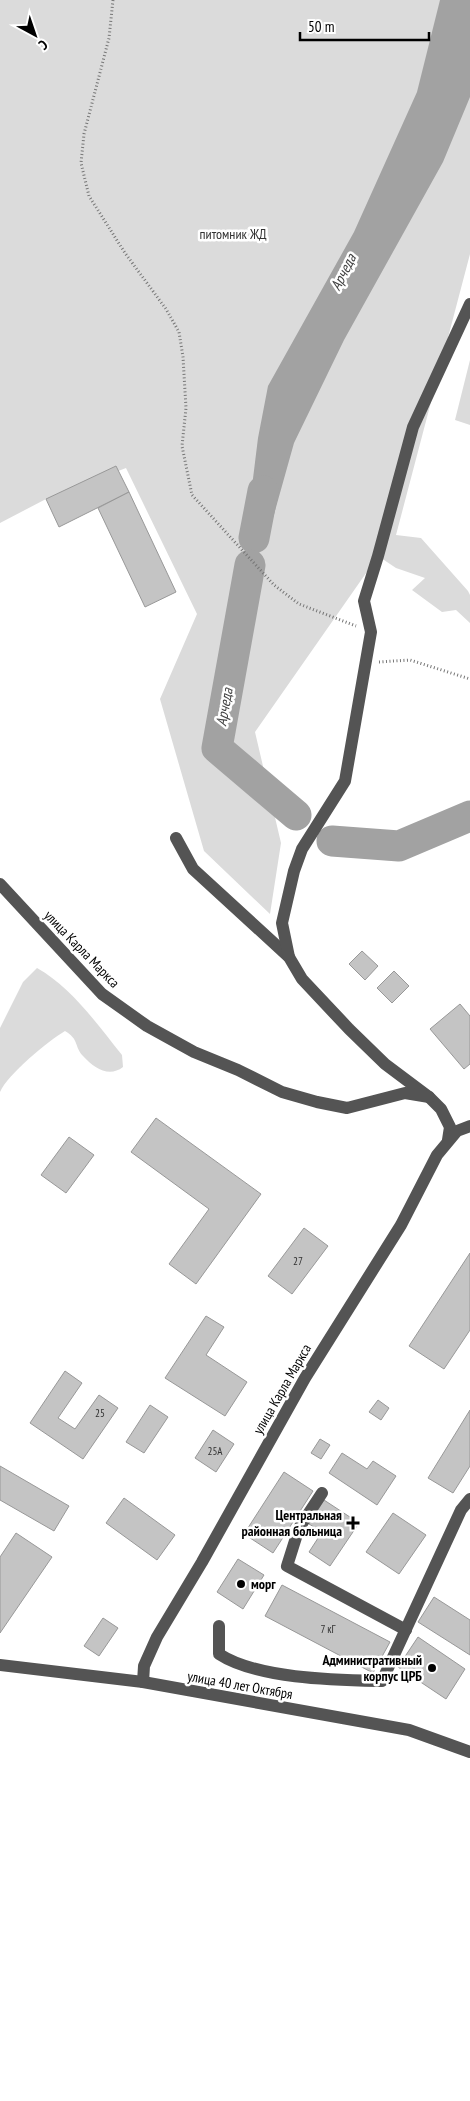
<svg xmlns="http://www.w3.org/2000/svg" width="470" height="2101" viewBox="0 0 470 2101" font-family="'PT Sans Narrow',sans-serif">
<style>
.green{fill:#dbdbdb}
.water{fill:#a2a2a2}
.lines{fill:none;stroke-linecap:round;stroke-linejoin:round}
.river{stroke:#a2a2a2;stroke-width:31}
.building{fill:#c4c4c4;stroke:#989898}
.path{stroke:#767676;stroke-width:3;stroke-dasharray:1 2.5;stroke-linecap:butt}
.minor{stroke:#545454;stroke-width:12}
.poi-dot{fill:#000;stroke:#fff;stroke-width:2}
.labels{text-anchor:middle;dominant-baseline:central;stroke-width:5;stroke-linejoin:round;paint-order:stroke}
.number-label{font-size:11px;fill:#313131}
.park-label{font-size:14px;fill:#323232;stroke:#fff}
.street-label{font-size:14px;fill:#000;stroke:#fff}
.poi-label{font-size:14px;font-weight:bold;fill:#000;stroke:#fff;text-anchor:end}
.water-label{font-size:15px;font-style:italic;fill:#434343;stroke:#fff}
</style>
<rect width="100%" height="100%" fill="#fff"/>
<g class="green">
<polygon points="0,0 470,0 470,254 396,535 421,538 468,591 470,595 470,623 456,610 442,612 412,590 425,578 396,568 378,556 255,732 281,843 270,914 204,851 160,699 197,614 126,468 46,499 0,523"/>
<polygon points="470,360 470,425 455,420"/>
<path d="M 37,968 C 72,988 97,1024 122,1055 L 123,1067 C 109,1078 94,1068 83,1056 C 74,1046 79,1039 65,1031 C 48,1041 8,1074 0,1092 L 0,1028 L 23,982 Z"/>
</g>
<polygon class="water" points="440,0 470,0 470,97 443,162 344,340 294,443 266,543 247,527 258,438 268,386 354,232 417,92"/>
<g class="lines">
<g class="river">
<polyline points="254,538 263,491"/>
<polyline points="250,565 217,748 296,815"/>
<polyline points="332,841 399,846 470,816"/>
</g>
</g>
<g class="building">
<polygon points="116,466 129,492 59,527 46,499"/>
<polygon points="129,492 176,592 145,607 98,508"/>
<polygon points="362,951 378,966 365,980 349,964"/>
<polygon points="394,971 409,986 392,1003 377,988"/>
<polygon points="460,1004 470,1016 470,1064 464,1069 430,1029"/>
<polygon points="156,1118 261,1194 196,1284 169,1264 209,1209 131,1152"/>
<polygon points="69,1137 94,1155 66,1193 41,1175"/>
<polygon points="304,1228 328,1246 292,1294 268,1276"/>
<polygon points="470,1253 470,1330 444,1369 409,1346"/>
<polygon points="206,1316 224,1327 206,1355 247,1382 225,1416 165,1378"/>
<polygon points="65,1371 82,1383 58,1418 75,1429 99,1395 118,1408 83,1459 30,1423"/>
<polygon points="378,1400 389,1408 381,1420 369,1412"/>
<polygon points="150,1405 168,1417 144,1453 126,1442"/>
<polygon points="470,1410 470,1466 453,1493 428,1478"/>
<polygon points="213,1430 234,1444 216,1472 195,1458"/>
<polygon points="320,1439 330,1445 321,1459 311,1453"/>
<polygon points="342,1453 367,1469 373,1461 396,1476 377,1505 329,1473"/>
<polygon points="0,1466 69,1506 54,1531 0,1500"/>
<polygon points="284,1472 313,1491 273,1553 244,1534"/>
<polygon points="124,1498 175,1535 157,1560 106,1523"/>
<polygon points="324,1500 359,1523 330,1566 309,1552 322,1532 309,1524"/>
<polygon points="393,1513 426,1535 399,1574 366,1552"/>
<polygon points="16,1533 52,1557 0,1633 0,1557"/>
<polygon points="238,1559 264,1575 243,1609 217,1592"/>
<polygon points="282,1585 390,1642 373,1673 265,1616"/>
<polygon points="434,1597 470,1620 470,1655 418,1622"/>
<polygon points="103,1618 118,1628 99,1656 84,1646"/>
<polygon points="418,1637 465,1669 446,1699 398,1667"/>
</g>
<g class="lines">
<g class="path">
<polyline points="113,0 109,38 84,134 81,163 89,196 125,253 166,309 179,332 183,357 186,408 182,446 192,495 274,585 299,604 356,626"/>
<polyline points="379,662 410,660 470,679"/>
</g>
<g class="minor">
<polyline points="176,838 193,869 289,957 302,979 349,1029 385,1064 429,1097 441,1109 450,1127 448,1140"/>
<polyline points="0,884 102,994 147,1026 194,1052 238,1070 282,1092 317,1102 347,1108 405,1093 429,1097"/>
<polyline points="289,957 282,923 294,871 302,849 345,781 371,632 364,601 378,556 413,427 470,304"/>
<polyline points="322,1493 299,1528 287,1566 406,1630"/>
<path d="M 219,1626 L 219,1654 C 257,1679 337,1680 382,1681 L 461,1510 L 470,1499"/>
<polyline points="0,1665 143,1682 409,1730 470,1752"/>
<polyline points="143,1682 144,1666 157,1637 202,1562 305,1378 401,1225 437,1155 457,1131 470,1126"/>
</g>
</g>
<g class="poi-dot">
<path d="M350.5 1515.5h5v5h5v5h-5v5h-5v-5h-5v-5h5z"/>
<circle cx="241" cy="1584" r="5"/>
<circle cx="432" cy="1668" r="5"/>
</g>
<g class="labels">
<g class="number-label">
<text x="298" y="1261">27</text>
<text x="100" y="1413">25</text>
<text x="215" y="1451">25А</text>
<text x="328" y="1629">7 кГ</text>
</g>
<g class="park-label">
<text x="233" y="234">питомник ЖД</text>
</g>
<g class="street-label">
<text transform="translate(82 949) rotate(46)">улица Карла Маркса</text>
<text transform="translate(282 1389) rotate(-60)">улица Карла Маркса</text>
<text transform="translate(240 1685) rotate(10)">улица 40 лет Октября</text>
</g>
<g class="poi-label">
<text x="342" y="1515">Центральная<tspan x="342" dy="16">районная больница</tspan></text>
<text x="251" y="1584" text-anchor="start">морг</text>
<text x="422" y="1660">Административный<tspan x="422" dy="16">корпус ЦРБ</tspan></text>
</g>
<g class="water-label">
<text transform="translate(343 272) rotate(-63)">Арчеда</text>
<text transform="translate(224 707) rotate(-80)">Арчеда</text>
</g>
</g>
<g transform="translate(35 35) rotate(140)" stroke="#ffffff" stroke-width="4" paint-order="stroke">
<path d="M0-4L9 19L0 12L-9 19Z" fill="#000000"/>
<text y="-8" font-size="14" font-weight="bold" text-anchor="middle" fill="#000000">С</text>
</g>
<path d="M300 32v8h129v-8" fill="none" stroke="#000000" stroke-width="2.5"/>
<text x="308" y="32" font-size="15" fill="#000000" stroke="#ffffff" stroke-width="4" paint-order="stroke">50 m</text>
</svg>
